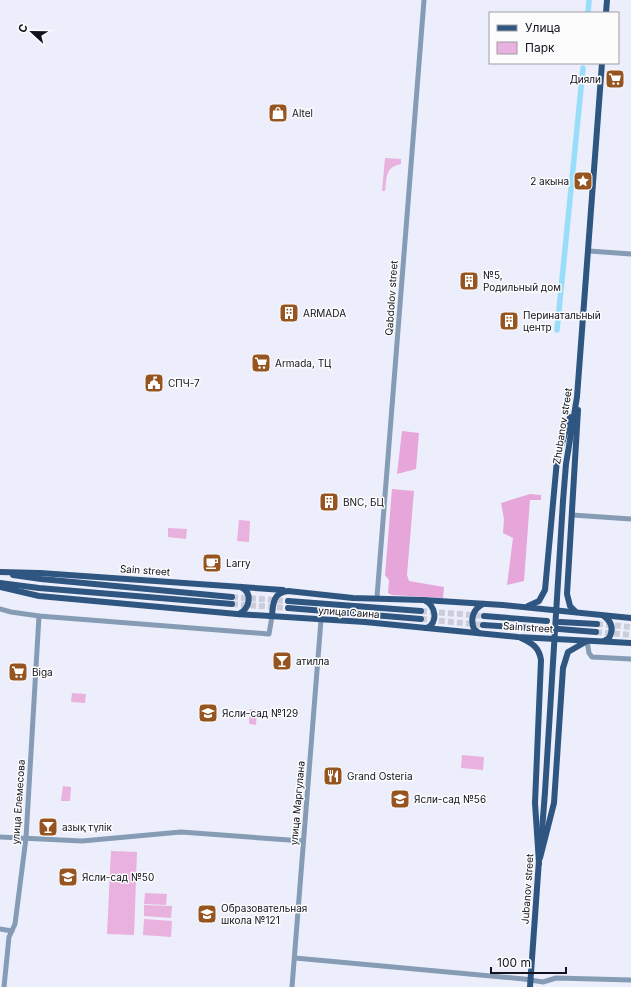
<svg xmlns="http://www.w3.org/2000/svg" width="631" height="987" viewBox="0 0 631 987" font-family="Inter,sans-serif">
<style>
.green{fill:#e9b1dd}
.forest{fill:#e6a6d9}
.lines{fill:none;stroke-linecap:round;stroke-linejoin:round}
.canal{stroke:#98def9;stroke-width:5.5}
.major-tunnel{stroke:#cbcddb;stroke-width:6;stroke-dasharray:6 3;stroke-linecap:butt}
.minor{stroke:#869cb5;stroke-width:5}
.major{stroke:#2e5681;stroke-width:6}
.major-bridge{stroke:#2e5681;stroke-width:6}
.labels{text-anchor:middle;dominant-baseline:central;stroke-width:3;stroke-linejoin:round;paint-order:stroke}
.poi-label{font-size:10px;fill:#11121e;stroke:#fcfcfc;text-anchor:start}
.street-label{font-size:10px;fill:#11121e;stroke:#fcfcfc}
</style>
<rect width="100%" height="100%" fill="#eceefc"/>
<g class="green">
<path d="M 385,158 L 401,159 L 401,164 C 385,167 387,177 385,191 L 382,191 Z"/>
<polygon points="239,520 250,521 249,542 237,541"/>
<polygon points="168,528 187,529 186,539 168,537"/>
<polygon points="72,693 86,694 85,703 71,702"/>
<polygon points="250,709 257,710 256,725 249,724"/>
<polygon points="462,755 484,757 483,770 461,768"/>
<polygon points="63,786 71,787 70,801 61,801"/>
<polygon points="111,851 137,852 134,935 107,934"/>
<polygon points="145,893 167,894 166,905 144,904"/>
<polygon points="144,905 172,906 171,918 144,916"/>
<polygon points="144,919 172,921 171,937 143,935"/>
</g>
<g class="forest">
<polygon points="402,431 419,433 416,469 397,474"/>
<polygon points="392,489 414,491 407,575 409,581 444,587 443,598 392,595 388,593 389,580 385,575"/>
<polygon points="530,494 541,495 541,500 530,500 524,581 507,585 513,538 503,533 504,519 501,503"/>
</g>
<g class="lines">
<g class="canal">
<polyline points="588,13 589,0"/>
<polyline points="557,330 583,68"/>
</g>
<g class="major-tunnel">
<polyline points="232,597 288,601"/>
<polyline points="232,604 288,608"/>
<polyline points="421,611 484,616"/>
<polyline points="421,619 483,625"/>
<polyline points="597,624 631,627"/>
<polyline points="596,632 631,635"/>
</g>
<g class="minor">
<polyline points="589,251 631,254"/>
<polyline points="572,515 631,519"/>
<polyline points="377,597 424,0"/>
<polyline points="0,609 11,612 39,616 269,634 272,616"/>
<polyline points="587,641 589,653 592,657 631,659"/>
<polyline points="0,837 82,841 181,832 303,841"/>
<polyline points="0,929 12,931"/>
<polyline points="295,958 524,979 543,982 556,978 631,980"/>
<polyline points="4,987 9,937 15,924 26,838 39,616"/>
<polyline points="292,987 321,620"/>
</g>
<g class="major">
<polyline points="606,13 607,0"/>
<polyline points="563,501 566,464 577,397 602,63"/>
<polyline points="0,572 40,573 283,590"/>
<polyline points="13,575 41,579 232,597"/>
<polyline points="0,583 39,588 232,604"/>
<polyline points="0,587 39,596 237,614 365,622 518,637 631,643"/>
<path d="M 424,600 C 436,605 439,624 426,628"/>
<polyline points="288,601 421,611"/>
<polyline points="528,606 539,601 545,590 557,460 570,417"/>
<polyline points="288,608 421,619"/>
<polyline points="576,612 570,606 567,594 578,410"/>
<path d="M 239,614 C 250,608 253,593 241,587"/>
<path d="M 272,616 C 273,603 273,593 288,591 L 353,598 L 423,600 L 503,605 L 631,618"/>
<polyline points="484,616 547,621"/>
<polyline points="560,622 597,624"/>
<polyline points="483,625 546,629"/>
<polyline points="559,629 596,632"/>
<path d="M 479,633 L 474,629 C 470,619 473,609 483,604"/>
<path d="M 521,638 C 532,643 539,647 541,660 L 535,803 L 539,863"/>
<path d="M 604,641 L 609,638 C 614,629 612,622 604,616"/>
<polyline points="541,843 545,792"/>
<polyline points="540,858 554,803 563,668 568,652 587,641"/>
<polyline points="530,987 539,860"/>
</g>
<polyline class="major-bridge" points="545,792 563,501"/>
</g>
<defs>
<symbol id="supermarket-square" viewBox="-11 -11 22 22"><rect x="-9" y="-9" width="18" height="18" rx="4" fill="#965420" stroke="#fcfcfc"/><path d="M-6-5.5h2.5l.6 2H6L4.5 2H-2.5L-4.4-4H-6ZM-1.5 3.2a1.3 1.3 0 1 0 .1 0ZM3 3.2a1.3 1.3 0 1 0 .1 0Z" fill="#fff"/></symbol>
<symbol id="shop-square" viewBox="-11 -11 22 22"><rect x="-9" y="-9" width="18" height="18" rx="4" fill="#965420" stroke="#fcfcfc"/><path d="M-5-2.5h2.3a2.7 3.5 0 0 1 5.4 0H5L5.5 6h-11ZM-1.5-2.5h3a1.5 2.3 0 0 0-3 0Z" fill="#fff"/></symbol>
<symbol id="sight-square" viewBox="-11 -11 22 22"><rect x="-9" y="-9" width="18" height="18" rx="4" fill="#965420" stroke="#fcfcfc"/><path d="M0-6L1.8-2.2L6-1.7L2.9 1.2L3.7 5.4L0 3.3L-3.7 5.4L-2.9 1.2L-6-1.7L-1.8-2.2Z" fill="#fff"/></symbol>
<symbol id="building-square" viewBox="-11 -11 22 22"><rect x="-9" y="-9" width="18" height="18" rx="4" fill="#965420" stroke="#fcfcfc"/><path d="M-4-6H4V6H1V3H-1V6H-4ZM-2.5-4.3h1.7v1.8h-1.7ZM.8-4.3h1.7v1.8H.8ZM-2.5-1h1.7V.8h-1.7ZM.8-1h1.7V.8H.8Z" fill="#fff"/></symbol>
<symbol id="civic-square" viewBox="-11 -11 22 22"><rect x="-9" y="-9" width="18" height="18" rx="4" fill="#965420" stroke="#fcfcfc"/><path d="M-.6-6.5H3V-4.5H.6V-3L4-1V1h2V6H-6V1h2V-1L-.6-3ZM-1.2 2.5V6h2.4V2.5Z" fill="#fff"/></symbol>
<symbol id="cafe-square" viewBox="-11 -11 22 22"><rect x="-9" y="-9" width="18" height="18" rx="4" fill="#965420" stroke="#fcfcfc"/><path d="M-5.5-4.5H6V0H3Q3 3.5 0 3.5H-2.5Q-5.5 3.5-5.5 0ZM3-3.2v2h1.7v-2ZM-6 4.5H4V6H-6Z" fill="#fff"/></symbol>
<symbol id="bar-square" viewBox="-11 -11 22 22"><rect x="-9" y="-9" width="18" height="18" rx="4" fill="#965420" stroke="#fcfcfc"/><path d="M-6-5H6L.8 .8V4.5H3.5V6h-7V4.5H-.8V.8Z" fill="#fff"/></symbol>
<symbol id="school-square" viewBox="-11 -11 22 22"><rect x="-9" y="-9" width="18" height="18" rx="4" fill="#965420" stroke="#fcfcfc"/><path d="M0-5L7-2L0 1L-7-2ZM-4 1L0 2.5L4 1V4Q0 6-4 4Z" fill="#fff"/></symbol>
<symbol id="restaurant-square" viewBox="-11 -11 22 22"><rect x="-9" y="-9" width="18" height="18" rx="4" fill="#965420" stroke="#fcfcfc"/><path d="M-5-6h1v4h1v-4h1v4h1v-4h1v5L-1.5 .5V6h-2V.5L-5-1ZM5-6V6H3V1.5H1.5Q1.5-4 5-6Z" fill="#fff"/></symbol>
</defs>
<g fill-rule="evenodd">
<use href="#supermarket-square" x="604" y="68" width="22" height="22"/>
<use href="#shop-square" x="267" y="102" width="22" height="22"/>
<use href="#sight-square" x="572" y="170" width="22" height="22"/>
<use href="#building-square" x="458" y="270" width="22" height="22"/>
<use href="#building-square" x="278" y="302" width="22" height="22"/>
<use href="#building-square" x="498" y="310" width="22" height="22"/>
<use href="#supermarket-square" x="250" y="352" width="22" height="22"/>
<use href="#civic-square" x="143" y="372" width="22" height="22"/>
<use href="#building-square" x="318" y="491" width="22" height="22"/>
<use href="#cafe-square" x="201" y="552" width="22" height="22"/>
<use href="#bar-square" x="271" y="650" width="22" height="22"/>
<use href="#supermarket-square" x="7" y="661" width="22" height="22"/>
<use href="#school-square" x="197" y="702" width="22" height="22"/>
<use href="#restaurant-square" x="322" y="765" width="22" height="22"/>
<use href="#school-square" x="389" y="788" width="22" height="22"/>
<use href="#bar-square" x="37" y="816" width="22" height="22"/>
<use href="#school-square" x="57" y="866" width="22" height="22"/>
<use href="#school-square" x="196" y="903" width="22" height="22"/>
</g>
<g class="labels">
<g class="poi-label">
<text x="601" y="79" text-anchor="end">Дияли</text>
<text x="292" y="113">Altel</text>
<text x="569" y="181" text-anchor="end">2 акына</text>
<text x="483" y="275">№5,<tspan x="483" dy="12">Родильный дом</tspan></text>
<text x="303" y="313">ARMADA</text>
<text x="523" y="315">Перинатальный<tspan x="523" dy="12">центр</tspan></text>
<text x="275" y="363">Armada, ТЦ</text>
<text x="168" y="383">СПЧ-7</text>
<text x="343" y="502">BNC, БЦ</text>
<text x="226" y="563">Larry</text>
<text x="296" y="661">атилла</text>
<text x="32" y="672">Biga</text>
<text x="222" y="713">Ясли-сад №129</text>
<text x="347" y="776">Grand Osteria</text>
<text x="414" y="799">Ясли-сад №56</text>
<text x="62" y="827">азық түлік</text>
<text x="82" y="877">Ясли-сад №50</text>
<text x="221" y="908">Образовательная<tspan x="221" dy="12">школа №121</tspan></text>
</g>
<g class="street-label">
<text transform="translate(391 298) rotate(-86)">Qabdolov street</text>
<text transform="translate(562 426) rotate(-81)">Zhubanov street</text>
<text transform="translate(145 570) rotate(4)">Sain street</text>
<text transform="translate(349 612) rotate(4)">улица Саина</text>
<text transform="translate(528 627) rotate(4)">Sain street</text>
<text transform="translate(18 802) rotate(-86)">улица Елемесова</text>
<text transform="translate(297 803) rotate(-85)">улица Маргулана</text>
<text transform="translate(527 889) rotate(-86)">Jubanov street</text>
</g>
</g>
<rect x="489" y="12" width="130" height="52" fill="#fcfcfc" stroke="#9e9ea3"/>
<rect x="497" y="25" width="20" height="6" fill="#2e5681" stroke="#9e9ea3"/>
<text x="525" y="32" font-size="12" fill="#11121e">Улица</text>
<rect x="497" y="42" width="20" height="12" fill="#e9b1dd" stroke="#9e9ea3"/>
<text x="525" y="52" font-size="12" fill="#11121e">Парк</text>
<g transform="translate(32 32) rotate(292)" stroke="#fcfcfc" stroke-width="3" paint-order="stroke">
<path d="M0-3L7 15L0 10L-7 15Z" fill="#11121e"/>
<text y="-6" font-size="11" font-weight="bold" text-anchor="middle" fill="#11121e">С</text>
</g>
<path d="M491 967v6h75v-6" fill="none" stroke="#11121e" stroke-width="2"/>
<text x="497" y="967" font-size="12" fill="#11121e" stroke="#fcfcfc" stroke-width="3" paint-order="stroke">100 m</text>
</svg>
